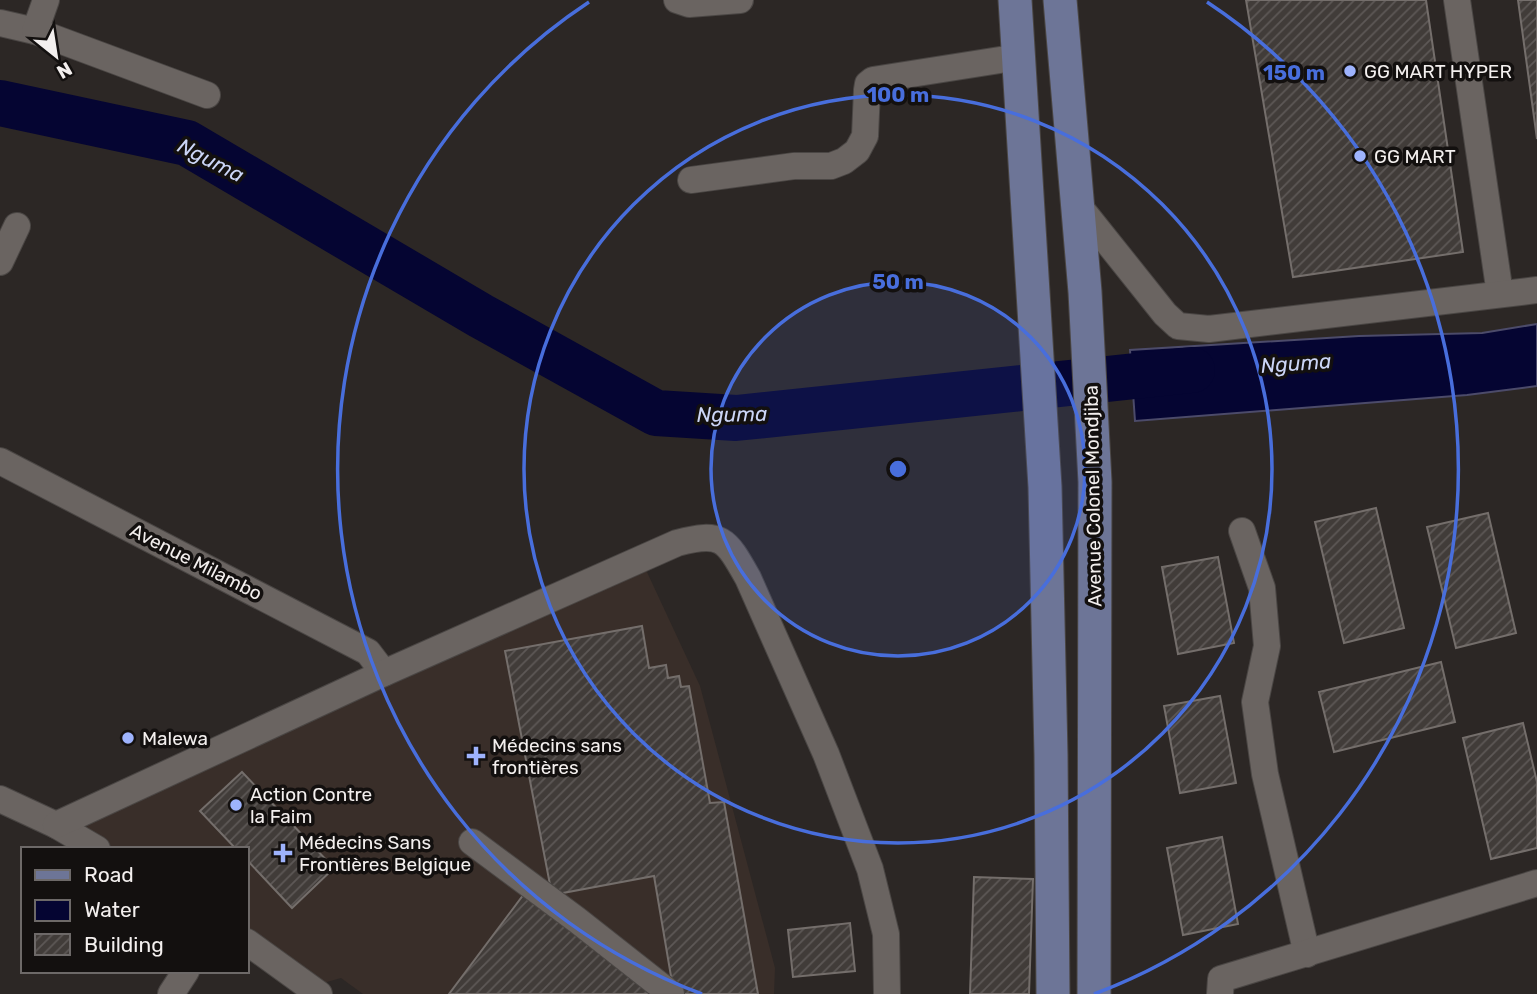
<svg xmlns="http://www.w3.org/2000/svg" width="1537" height="994" viewBox="0 0 1537 994" font-family="Rubik,sans-serif">
<style>
.built{fill:#392e29}
.water{fill:#050532;stroke:#4c4b6a;stroke-width:2}
.lines{fill:none;stroke-linecap:round;stroke-linejoin:round}
.river{stroke:#050532;stroke-width:46}
.building{fill:url(#building-hatch);stroke:#746e6b;stroke-width:2}
.minor-casing{stroke:#4a4644;stroke-width:28}
.major-casing{stroke:#4a4644;stroke-width:35}
.minor{stroke:#6a6461;stroke-width:26}
.major{stroke:#6d7597;stroke-width:33}
.ring{fill:none;stroke:#486edc;stroke-width:3.5}
.poi-dot{fill:#9eb3fd;stroke:#13100f;stroke-width:2.5}
.labels{text-anchor:middle;dominant-baseline:central;stroke-width:7;stroke-linejoin:round;paint-order:stroke}
.poi-label{font-size:19px;fill:#f3efee;stroke:#13100f;text-anchor:start}
.street-label{font-size:19px;fill:#f3efee;stroke:#13100f}
.water-label{font-size:21px;font-style:italic;fill:#cbd5f6;stroke:#13100f}
.centre{fill:#486edc;stroke:#13100f;stroke-width:3.5}
.ring-label{font-size:21px;text-anchor:middle;font-weight:bold;fill:#486edc;stroke:#13100f;stroke-width:7;stroke-linejoin:round;paint-order:stroke}
</style>
<defs>
<pattern id="building-hatch" width="6" height="6" patternUnits="userSpaceOnUse" patternTransform="scale(1.75)"><rect width="6" height="6" fill="#413c39"/><path d="M-1 1l2-2M0 6l6-6M5 7l2-2" fill="none" stroke="#5d5856"/></pattern>
</defs>
<rect width="100%" height="100%" fill="#2c2725"/>
<polygon class="built" points="646,570 700,686 775,968 774,994 363,994 341,978 320,984 247,930 247,849 116,849 78,826"/>
<polygon class="water" points="1537,324 1537,386 1467,395 1135,421 1130,350 1359,336 1482,333"/>
<g class="lines">
<polyline class="river" points="0,103 187,143 481,316 656,413 736,418 1192,370"/>
</g>
<g class="building">
<polygon points="1246,0 1426,0 1463,252 1293,277"/>
<polygon points="1518,0 1537,0 1537,139"/>
<polygon points="1376,508 1404,628 1344,643 1315,522"/>
<polygon points="1488,513 1516,633 1456,648 1427,527"/>
<polygon points="1218,557 1234,643 1178,654 1162,567"/>
<polygon points="642,626 649,668 666,665 668,678 679,676 681,687 689,686 710,803 724,802 758,994 674,994 654,876 552,895 505,651"/>
<polygon points="1441,662 1455,722 1334,752 1319,692"/>
<polygon points="1220,696 1236,783 1180,793 1164,706"/>
<polygon points="1523,723 1537,782 1537,848 1491,859 1463,738"/>
<polygon points="242,772 334,868 292,908 247,860 247,849 236,849 200,811"/>
<polygon points="1222,837 1238,924 1183,935 1167,848"/>
<polygon points="974,877 1033,879 1029,994 970,994"/>
<polygon points="527,890 665,994 449,994"/>
<polygon points="850,923 855,971 793,977 788,930"/>
</g>
<g class="lines">
<defs>
<g id="minor">
<polyline points="677,0 689,4 740,0"/>
<polyline points="1457,0 1500,294"/>
<polyline points="0,23 35,31 207,95"/>
<polyline points="35,31 46,0"/>
<polyline points="691,180 794,166 831,166 844,161 857,151 865,136 867,90 868,84 873,80 1019,57"/>
<polyline points="1078,205 1165,314 1178,326 1209,329 1537,290"/>
<polyline points="0,262 17,226"/>
<polyline points="0,461 368,652 384,673"/>
<polyline points="1242,531 1262,588 1267,646 1255,702 1265,774 1307,954"/>
<polyline points="0,799 56,825 97,849"/>
<path d="M 56,825 L 384,673 L 677,543 C 722,531 726,539 748,578 L 826,754 L 870,869 L 886,934 L 887,994"/>
<polyline points="472,842 577,920 671,994"/>
<polyline points="247,942 319,994"/>
<polyline points="171,994 186,971"/>
<polyline points="1220,994 1221,979 1537,883"/>
</g>
<g id="major">
<polyline points="1015,0 1045,487 1051,755 1053,994"/>
<polyline points="1060,0 1085,292 1095,482 1094,994"/>
</g>
</defs>
<use href="#minor" class="minor-casing"/>
<use href="#major" class="major-casing"/>
<use href="#minor" class="minor"/>
<use href="#major" class="major"/>
</g>
<circle cx="898" cy="469" r="187" fill="#486edc" fill-opacity=".12"/>
<g class="ring">
<circle cx="898" cy="469" r="187"/>
<circle cx="898" cy="469" r="374"/>
<path d="M702 994A560 560 0 0 1 589 2M1207 2A560 560 0 0 1 1094 994"/>
</g>
<g class="poi-dot">
<circle cx="1350" cy="71" r="7"/>
<circle cx="1360" cy="156" r="7"/>
<circle cx="128" cy="738" r="7"/>
<path d="M472.5 745.5h7v7h7v7h-7v7h-7v-7h-7v-7h7z"/>
<circle cx="236" cy="805" r="7"/>
<path d="M279.5 842.5h7v7h7v7h-7v7h-7v-7h-7v-7h7z"/>
</g>
<g class="labels">
<g class="poi-label">
<text x="1364" y="71">GG MART HYPER</text>
<text x="1374" y="156">GG MART</text>
<text x="142" y="738">Malewa</text>
<text x="492" y="745">Médecins sans<tspan x="492" dy="22">frontières</tspan></text>
<text x="250" y="794">Action Contre<tspan x="250" dy="22">la Faim</tspan></text>
<text x="299" y="842">Médecins Sans<tspan x="299" dy="22">Frontières Belgique</tspan></text>
</g>
<g class="street-label">
<text transform="translate(1093 496) rotate(-91)">Avenue Colonel Mondjiba</text>
<text transform="translate(196 562) rotate(27)">Avenue Milambo</text>
</g>
<g class="water-label">
<text transform="translate(211 160) rotate(27)">Nguma</text>
<text transform="translate(1296 363) rotate(-4)">Nguma</text>
<text transform="translate(732 414) rotate(-1)">Nguma</text>
</g>
</g>
<circle cx="898" cy="469" r="10" class="centre"/>
<g class="ring-label">
<text x="1294" y="80">150 m</text>
<text x="898" y="102">100 m</text>
<text x="898" y="289">50 m</text>
</g>
<rect x="21" y="847" width="228" height="126" fill="#13100f" stroke="#6d6968" stroke-width="2"/>
<rect x="35" y="870" width="35" height="10" fill="#6d7597" stroke="#6d6968" stroke-width="2"/>
<text x="84" y="882" font-size="21" fill="#f3efee">Road</text>
<rect x="35" y="900" width="35" height="21" fill="#050532" stroke="#6d6968" stroke-width="2"/>
<text x="84" y="917" font-size="21" fill="#f3efee">Water</text>
<rect x="35" y="934" width="35" height="21" fill="url(#building-hatch)" stroke="#6d6968" stroke-width="2"/>
<text x="84" y="952" font-size="21" fill="#f3efee">Building</text>
<g transform="translate(56 56) rotate(150)" stroke="#13100f" stroke-width="5" paint-order="stroke">
<path d="M0-5L12 26L0 18L-12 26Z" fill="#f3efee"/>
<text y="-10" font-size="19" font-weight="bold" text-anchor="middle" fill="#f3efee">N</text>
</g>
</svg>
